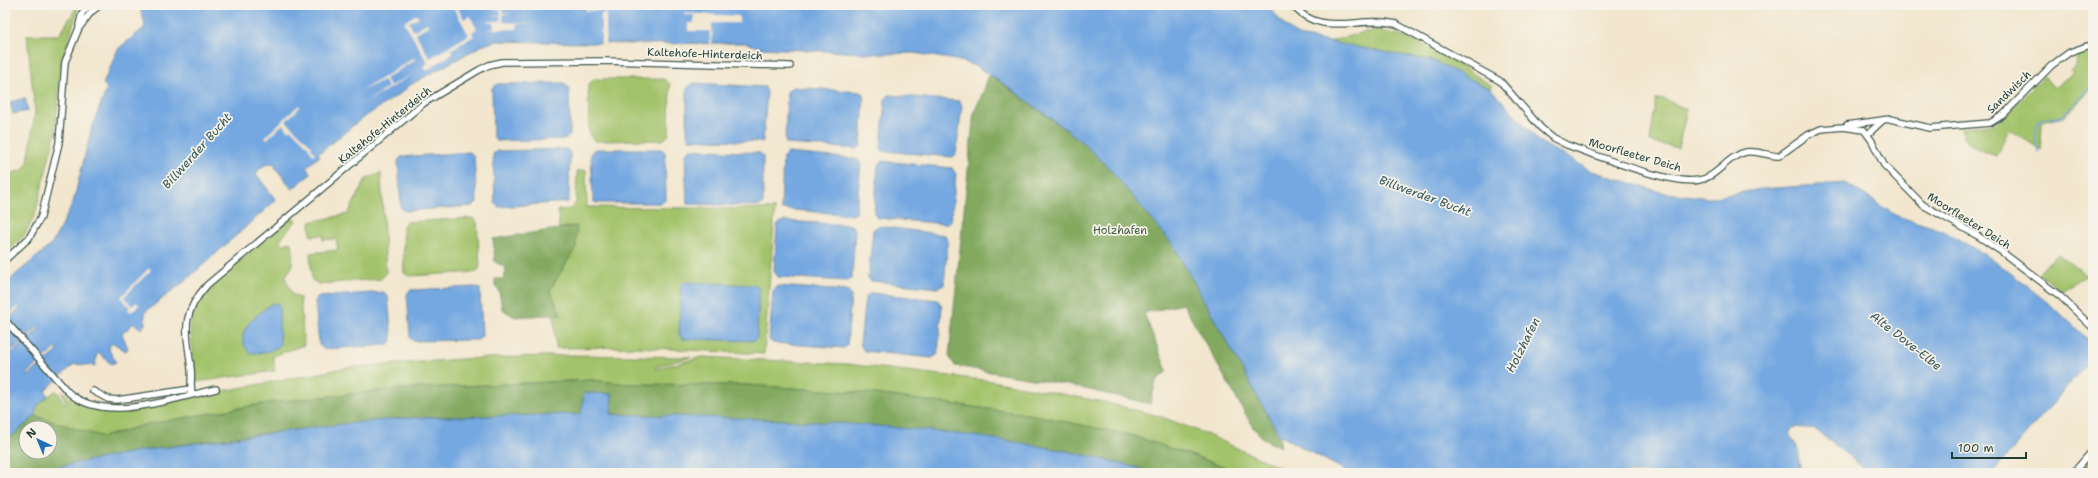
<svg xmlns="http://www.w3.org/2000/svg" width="2098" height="478" viewBox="0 0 2098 478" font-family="'Shantell Sans',sans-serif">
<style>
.green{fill:#a3c36b;stroke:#618050}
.forest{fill:#82a95f;stroke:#50734a;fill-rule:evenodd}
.water{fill:#75a8e1;stroke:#4a728a;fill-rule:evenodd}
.pier{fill:#f2e6ce}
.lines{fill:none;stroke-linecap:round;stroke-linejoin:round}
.stream{stroke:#75a8e1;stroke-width:1.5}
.minor-casing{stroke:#3f564b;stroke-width:8}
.minor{stroke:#fff;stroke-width:5.5}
.labels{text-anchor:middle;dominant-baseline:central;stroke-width:3.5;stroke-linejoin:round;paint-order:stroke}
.street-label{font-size:11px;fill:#1f3d34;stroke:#f7f3e8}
.park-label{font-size:11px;fill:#405e42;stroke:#f7f3e8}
.water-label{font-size:12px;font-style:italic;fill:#34585f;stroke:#f7f3e8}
</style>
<rect width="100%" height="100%" fill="#f7f3e8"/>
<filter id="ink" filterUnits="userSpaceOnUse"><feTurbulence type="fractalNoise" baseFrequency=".025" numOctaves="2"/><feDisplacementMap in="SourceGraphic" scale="8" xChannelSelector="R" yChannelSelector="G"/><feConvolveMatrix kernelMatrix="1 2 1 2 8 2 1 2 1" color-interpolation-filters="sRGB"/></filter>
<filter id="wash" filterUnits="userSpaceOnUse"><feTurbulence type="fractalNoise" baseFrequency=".012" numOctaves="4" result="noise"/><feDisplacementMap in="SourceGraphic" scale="16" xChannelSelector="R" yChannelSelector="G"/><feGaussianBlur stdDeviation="0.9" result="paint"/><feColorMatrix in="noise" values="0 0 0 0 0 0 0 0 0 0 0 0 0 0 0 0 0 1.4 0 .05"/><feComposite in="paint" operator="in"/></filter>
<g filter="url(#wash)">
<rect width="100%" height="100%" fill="#f2e6ce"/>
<g class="green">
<polygon points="76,8 78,9 61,64 55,135 35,214 25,235 5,254 5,175 23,170 28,162 35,112 27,35 59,35"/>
<path d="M 1380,31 C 1421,37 1456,64 1491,85 L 1491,89 L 1433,61 L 1328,42 L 1364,32 Z"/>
<path d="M 2089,47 L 2093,50 L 2093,84 L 2090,91 L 2063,117 L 2042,122 L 2041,150 L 2009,129 L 1996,156 C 1980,150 1965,146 1961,128 L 1997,123 L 2044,76 L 2054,88 L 2073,73 L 2071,71 L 2076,67 L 2077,52 Z"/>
<polygon points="594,79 664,79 670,84 669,135 663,140 594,141 589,134 588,85"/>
<polygon points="1656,99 1665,99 1687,110 1678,148 1650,142"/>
<polygon points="586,170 587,207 775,209 764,354 636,347 556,348 554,316 561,315 550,290 576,247 576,226 559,228 558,210 570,209 576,203 577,171"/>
<polygon points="381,173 386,274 381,279 319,284 312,280 310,253 338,250 336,239 323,240 323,235 311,236 310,222 348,214 366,179"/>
<polygon points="293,217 296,221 280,240 282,245 290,242 293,246 292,267 285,277 292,294 300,298 304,345 273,356 275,371 196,382 190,325 195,306 207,287"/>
<polygon points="472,218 477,222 480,266 477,272 409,276 404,273 403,226 406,222"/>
<polygon points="2058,253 2086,275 2062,291 2038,273"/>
<polygon points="571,355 691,357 655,367 656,369 702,357 847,364 992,381 1104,402 1159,416 1204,433 1292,473 1243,473 1134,436 1034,415 867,393 747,385 627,384 592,380 399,389 273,402 144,425 103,437 35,416 37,406 55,391 58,392 64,404 66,403 62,391 76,402 92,409 117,411 351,367 461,359"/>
</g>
<g class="forest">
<polygon points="989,74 1080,140 1109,168 1173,245 1279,435 1281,447 1266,441 1254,429 1183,304 1144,313 1167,371 1156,381 1150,404 1068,385 955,366 949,356 974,112 984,90"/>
<polygon points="577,226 576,247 550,290 561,314 515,317 502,309 499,290 495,287 495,279 503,279 506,272 505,267 495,262 493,239"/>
<path d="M 592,380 L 627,384 L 747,385 L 867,393 L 1034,415 L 1134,436 L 1243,473 L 1156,473 L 1064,450 L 790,420 L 611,414 L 612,394 L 584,393 L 581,414 L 405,418 L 241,436 L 139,451 L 25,473 L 5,473 L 5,442 L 35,416 L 103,437 L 144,425 L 273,402 L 399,389 ZM 26,428 L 50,428 L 50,452 L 26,452 Z"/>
<polygon points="2093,455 2093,473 2077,473"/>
</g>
<g class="water">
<path d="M 139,5 L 1268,5 L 1283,24 L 1298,36 L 1433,61 L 1491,89 L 1540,142 L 1592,171 L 1660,192 L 1709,198 L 1761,189 L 1846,183 L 1897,216 L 1942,230 L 1994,260 L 2057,310 L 2086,338 L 2091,351 L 2089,362 L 1992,473 L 1870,473 L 1816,430 L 1797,427 L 1793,428 L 1790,435 L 1799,450 L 1799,462 L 1802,473 L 1350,473 L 1279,435 L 1173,245 L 1109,168 L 1080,140 L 1021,96 L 989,74 L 975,66 L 956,60 L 914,53 L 883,54 L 762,48 L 746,43 L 633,44 L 496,41 L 481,46 L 410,85 L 401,93 L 360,120 L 318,154 L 320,156 L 306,167 L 311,174 L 292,189 L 275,167 L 275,163 C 266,163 260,167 256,174 L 276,200 L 185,281 L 145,312 L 145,325 L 141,329 L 134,323 L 122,334 L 128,348 L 126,351 L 113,343 L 109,346 L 109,350 L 116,362 L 111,364 L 99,353 L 97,354 L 95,366 L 74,364 L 45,391 L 48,396 L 37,406 L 35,416 L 5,442 L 5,322 L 20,308 L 18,306 L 5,318 L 5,287 L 14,276 L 52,244 L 73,203 L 92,127 L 107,88 L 103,84 L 118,49 L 144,28 L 145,24 ZM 38,327 L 39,329 L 9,355 L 8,353 ZM 56,348 L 58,351 L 28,376 L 26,374 Z"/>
<polygon points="564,83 569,88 570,135 566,139 496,141 493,136 492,88 497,84"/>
<polygon points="694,83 765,87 767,92 763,141 761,142 689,139 687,134 687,88"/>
<polygon points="792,87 861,92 864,94 861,146 857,149 788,144 785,142 787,92"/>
<polygon points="889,95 959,101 962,106 956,154 953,157 883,151 881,148 885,99"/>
<polygon points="25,98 28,111 13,114 10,102"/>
<polygon points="567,149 570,153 569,200 568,202 498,207 495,203 493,154 497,151"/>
<polygon points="596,149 662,149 665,152 666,199 662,203 597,203 593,201 591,154 592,151"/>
<polygon points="690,149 760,153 763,156 763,204 759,206 687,204 685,154"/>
<polygon points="470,152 474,156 477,202 473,206 405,211 401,208 398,161 401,157"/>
<polygon points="787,153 857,159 861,163 856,213 853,215 781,209 783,157"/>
<polygon points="882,161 952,168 956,174 951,220 947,224 877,218 874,213 878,165"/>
<polygon points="783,221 851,225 855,230 852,277 848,281 778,277 774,271 777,225"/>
<polygon points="878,226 945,235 948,240 944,285 937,288 871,281 868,278 873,230"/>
<polygon points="684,282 756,285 759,289 757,338 754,341 682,339 679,334 681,285"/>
<polygon points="777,286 848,291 851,296 847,345 844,348 773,343 769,340 773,291"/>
<polygon points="475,287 480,289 482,336 478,340 413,341 410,337 407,294 410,290"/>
<polygon points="384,292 388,296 392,341 388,345 324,349 319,345 315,301 318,297"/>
<polygon points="871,293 938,300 942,307 938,354 932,358 864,351 860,344 865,298"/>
<path d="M 277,303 L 279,306 L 280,345 C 270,353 262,353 250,353 C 230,333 256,316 271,304 Z"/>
<path d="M 584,393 L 612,394 L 611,414 C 793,420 980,422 1156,473 L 25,473 L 139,451 L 324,426 L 405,418 L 581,414 Z"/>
</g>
<g class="pier">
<polygon points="452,5 456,5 464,19 470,16 477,29 472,32 474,36 452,49 450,48 453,53 426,71 424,66 428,63 404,22 417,14 419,17 409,22 413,31 427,23 428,26 415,33 430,58 469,35"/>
<polygon points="501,5 512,6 503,7 503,13 514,13 503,14 503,22 533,24 517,24 517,29 487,29 494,28 494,23 487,22 487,21 501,21 501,16 491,15 501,15 501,10 491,9 500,9"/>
<polygon points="605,5 606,5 606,45 601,45 601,14 605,13 605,10 586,11 586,9 604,8"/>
<polygon points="684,13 739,16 739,23 712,23 712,45 710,45 710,31 688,31 688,23 694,23 694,15 684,15"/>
<polygon points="414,58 415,60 385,79 390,86 418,71 365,103 388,87 383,80 358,93"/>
<polygon points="299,105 300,107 286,121 312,146 311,148 315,153 313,155 307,145 291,129 289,131 283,124 267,139 265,137"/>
<polygon points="149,268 151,270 124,297 132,306 137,302 139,305 131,312 128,309 130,307 121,297"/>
</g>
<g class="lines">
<path class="stream" d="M 2038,153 C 2037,144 2030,121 2043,119 C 2050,118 2055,119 2061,116 L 2088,90 L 2093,81 L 2093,63"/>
</g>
</g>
<g filter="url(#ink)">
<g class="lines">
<defs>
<g id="minor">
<path d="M 1292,5 C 1322,39 1359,15 1396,24 L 1500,81 L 1541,128 L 1553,138 L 1567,145 C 1596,155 1672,186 1699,180 C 1718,177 1727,156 1746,152 C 1757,150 1768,156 1779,156 L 1808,135 L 1821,129 L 1843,127 L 1864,130 L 1872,141 L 1884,165 L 1923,205 L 1978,236 L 2002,252 L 2060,296 L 2093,328"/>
<polyline points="79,25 82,13 89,5"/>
<polyline points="1847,125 1890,119 1930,128 1990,123 2003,115 2052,65 2070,52 2093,44"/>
<polyline points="1868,134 1883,120"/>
<polyline points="5,260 29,238 41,217 59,143 65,62 79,28 91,12 100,5"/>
<path d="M 5,320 L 68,392 C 104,425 174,398 216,389"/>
<polyline points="93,391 108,399 117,400 191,389"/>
<path d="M 192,394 C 190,386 192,378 191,369 C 187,331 179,317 207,285 L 424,103 L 479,70 L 489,65 L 502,62 L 605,61 L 790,66"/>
<polyline points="2073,473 2093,450"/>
</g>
</defs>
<use href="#minor" class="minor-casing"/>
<use href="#minor" class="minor"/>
</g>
</g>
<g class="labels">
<g class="street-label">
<text transform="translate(705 54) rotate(2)">Kaltehofe-Hinterdeich</text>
<text transform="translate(2009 92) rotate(-44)">Sandwisch</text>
<text transform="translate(385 125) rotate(-39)">Kaltehofe-Hinterdeich</text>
<text transform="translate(1635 155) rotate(16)">Moorfleeter Deich</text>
<text transform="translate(1969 221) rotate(32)">Moorfleeter Deich</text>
</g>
<g class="park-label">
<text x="1120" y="230">Holzhafen</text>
</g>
<g class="water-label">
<text transform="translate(197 151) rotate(-48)">Billwerder Bucht</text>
<text transform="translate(1425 196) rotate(20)">Billwerder Bucht</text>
<text transform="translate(1906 341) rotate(38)">Alte Dove-Elbe</text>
<text transform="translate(1523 345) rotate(-63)">Holzhafen</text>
</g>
</g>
<rect width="2098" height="478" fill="none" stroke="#f7f3e8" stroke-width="20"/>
<g transform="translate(38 440) rotate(316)"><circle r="19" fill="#f7f3e8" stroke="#a1aaa0"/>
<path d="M0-3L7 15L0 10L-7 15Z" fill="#1f6fb2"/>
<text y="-6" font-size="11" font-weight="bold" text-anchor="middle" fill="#1f3d34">N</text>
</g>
<path d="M1952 452v6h74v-6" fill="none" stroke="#1f3d34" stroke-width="2"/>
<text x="1958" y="452" font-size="12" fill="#1f3d34" stroke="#f7f3e8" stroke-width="3" paint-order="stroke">100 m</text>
</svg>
